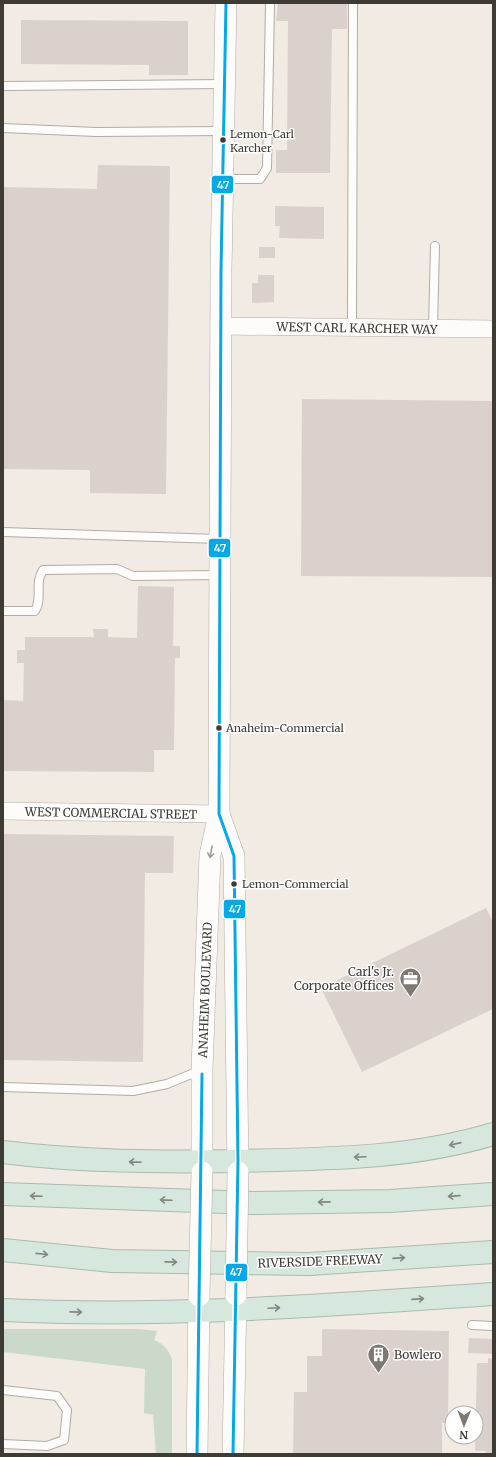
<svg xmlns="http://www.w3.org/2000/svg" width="496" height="1457" viewBox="0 0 496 1457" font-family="Merriweather,serif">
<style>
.green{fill:#cad9ca}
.building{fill:#dad1cc}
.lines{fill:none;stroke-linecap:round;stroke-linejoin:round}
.service-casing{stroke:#b0aca6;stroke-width:10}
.minor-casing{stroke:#b0aca6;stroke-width:18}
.tertiary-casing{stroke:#b0aca6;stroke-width:22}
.motorway-casing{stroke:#abbaae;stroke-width:24}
.service{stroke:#fdfcfb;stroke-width:8}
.minor{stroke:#fdfcfb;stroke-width:17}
.tertiary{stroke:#fdfcfb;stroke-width:21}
.motorway{stroke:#d6e7dd;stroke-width:22}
.tertiary-bridge-casing{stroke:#b0aca6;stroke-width:22;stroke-linecap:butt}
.tertiary-bridge{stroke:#fdfcfb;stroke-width:21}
.bus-1-casing{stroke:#fff;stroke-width:6}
.bus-1{stroke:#03a9e8;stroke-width:3}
.oneway{stroke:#9e9b98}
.oneway2{stroke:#828880}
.bus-dot{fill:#3e3a34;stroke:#fff;stroke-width:1.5}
.labels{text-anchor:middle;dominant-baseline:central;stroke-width:3;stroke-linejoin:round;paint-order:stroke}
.bus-label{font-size:11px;fill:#3e3a34;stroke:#fff;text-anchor:start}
.street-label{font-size:12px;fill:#3e3a34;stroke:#fff}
.poi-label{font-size:12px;fill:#3e3a34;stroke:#fff;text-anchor:end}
.line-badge{stroke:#fff;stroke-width:1.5}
.badge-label{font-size:11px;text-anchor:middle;font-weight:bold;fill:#fff}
</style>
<rect width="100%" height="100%" fill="#f1ebe4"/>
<path class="green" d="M 3,1329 L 140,1329 L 157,1331 L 154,1340 C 164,1344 168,1349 172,1359 L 172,1454 L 156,1454 L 153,1415 L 144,1413 L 145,1369 L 3,1352 Z"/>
<g class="building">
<polygon points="278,3 347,3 347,29 332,29 330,173 276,173 276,150 287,150 288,21 276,21"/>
<polygon points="21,20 188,21 188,75 149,75 149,65 21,64"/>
<polygon points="98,165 170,166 166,494 90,493 90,470 3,469 3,187 97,189"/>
<polygon points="275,206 324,207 324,239 279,238 280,226 275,226"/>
<rect x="259" y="247" width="16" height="11"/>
<polygon points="258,275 274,275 274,302 252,303 252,283 258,283"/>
<polygon points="302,399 493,401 493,577 301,576"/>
<polygon points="138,586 174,587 173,646 180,646 180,658 175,658 174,750 154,750 154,772 3,771 3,700 23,701 24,663 17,663 17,650 25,650 25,637 94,637 93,629 108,629 108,637 137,638"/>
<polygon points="3,834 174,836 173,873 145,873 143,1062 3,1060"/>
<polygon points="486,908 493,922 493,1009 362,1072 321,988"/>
<polygon points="322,1329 449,1331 448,1423 442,1423 442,1454 293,1454 294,1392 307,1392 307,1356 322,1356"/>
<polygon points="469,1338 493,1339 493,1354 468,1353"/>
<polygon points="488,1358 493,1359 493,1454 485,1454 486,1451 475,1451 477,1363 488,1363"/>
</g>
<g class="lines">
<defs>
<g id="service">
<polyline points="3,86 224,84"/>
<polyline points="3,128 96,132 224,131"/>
<polyline points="224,179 260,179 267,168 270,3"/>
<polyline points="352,327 353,3"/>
<polyline points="433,328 435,246"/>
<polyline points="3,532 219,539"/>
<path d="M 3,611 L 35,611 C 43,598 34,584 43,570 L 117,569 L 133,576 L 220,575"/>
<polyline points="3,1087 133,1091 167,1084 201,1070"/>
<polyline points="472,1325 493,1326"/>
<polyline points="3,1390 57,1396 67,1410 64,1440 47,1446 3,1444"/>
</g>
<g id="minor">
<polyline points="221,326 493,329"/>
<polyline points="3,811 219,814"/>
</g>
<g id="tertiary">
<polyline points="219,814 234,856 238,1172"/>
<polyline points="202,1172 202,1070 210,855 219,814 221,270 226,3"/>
<polyline points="197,1454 199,1296"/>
<polyline points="233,1454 236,1295"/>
</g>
<g id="motorway">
<path d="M 3,1152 C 82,1162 159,1162 238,1161 C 324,1159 410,1159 493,1134"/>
<polyline points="3,1194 253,1203 390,1201 493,1194"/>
<polyline points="3,1250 112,1261 309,1264 493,1252"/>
<path d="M 3,1310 C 166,1318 330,1305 493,1294"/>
</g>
</defs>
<use href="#service" class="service-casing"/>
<use href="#minor" class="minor-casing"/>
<use href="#tertiary" class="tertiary-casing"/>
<use href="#motorway" class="motorway-casing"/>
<use href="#service" class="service"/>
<use href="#minor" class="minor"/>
<use href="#tertiary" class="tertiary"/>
<use href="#motorway" class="motorway"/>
<defs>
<g id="tertiary-bridge">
<polyline points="236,1295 238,1172"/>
<polyline points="199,1296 202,1172"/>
</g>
</defs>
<use href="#tertiary-bridge" class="tertiary-bridge-casing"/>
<use href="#tertiary-bridge" class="tertiary-bridge"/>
<defs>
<g id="bus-1">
<polyline points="226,3 221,270 219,814 234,856 238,1161 233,1454"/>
<polyline points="197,1454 202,1074"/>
</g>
</defs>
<use href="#bus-1" class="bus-1-casing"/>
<use href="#bus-1" class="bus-1"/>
</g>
<defs><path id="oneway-shaft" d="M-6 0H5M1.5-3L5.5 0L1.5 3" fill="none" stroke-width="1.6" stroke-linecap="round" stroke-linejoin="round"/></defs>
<use class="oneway" href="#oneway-shaft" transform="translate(211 852) rotate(100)"/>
<g class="oneway2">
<use href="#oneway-shaft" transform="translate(455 1144) rotate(167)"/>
<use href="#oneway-shaft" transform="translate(360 1157) rotate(178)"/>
<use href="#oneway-shaft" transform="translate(135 1162) rotate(-178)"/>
<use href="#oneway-shaft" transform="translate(36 1196) rotate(-178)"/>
<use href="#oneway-shaft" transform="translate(454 1196) rotate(176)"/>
<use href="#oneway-shaft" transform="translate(166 1200) rotate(-178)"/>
<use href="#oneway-shaft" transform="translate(324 1202) rotate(179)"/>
<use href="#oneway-shaft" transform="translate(42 1254) rotate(6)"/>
<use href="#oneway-shaft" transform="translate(399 1258) rotate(-4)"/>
<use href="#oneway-shaft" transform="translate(171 1262) rotate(1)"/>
<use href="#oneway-shaft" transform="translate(418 1299) rotate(-4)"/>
<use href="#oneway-shaft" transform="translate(274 1308) rotate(-3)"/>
<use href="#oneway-shaft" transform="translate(76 1312) rotate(1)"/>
</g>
<defs>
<symbol id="office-pin" viewBox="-11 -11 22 30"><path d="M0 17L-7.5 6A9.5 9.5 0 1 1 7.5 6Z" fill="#7d7872" stroke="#fff"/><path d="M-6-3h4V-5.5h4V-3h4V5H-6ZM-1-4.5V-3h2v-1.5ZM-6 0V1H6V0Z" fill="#fff"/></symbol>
<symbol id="building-pin" viewBox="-11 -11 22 30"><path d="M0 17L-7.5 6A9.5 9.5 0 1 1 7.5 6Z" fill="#7d7872" stroke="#fff"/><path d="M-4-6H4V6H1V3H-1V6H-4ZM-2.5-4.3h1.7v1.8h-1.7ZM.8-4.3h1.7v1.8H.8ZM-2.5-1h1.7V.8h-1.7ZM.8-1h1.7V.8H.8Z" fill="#fff"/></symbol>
</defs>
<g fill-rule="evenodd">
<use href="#office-pin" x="398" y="966" width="25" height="34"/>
<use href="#building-pin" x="366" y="1342" width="25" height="34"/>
</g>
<g class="bus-dot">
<circle cx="223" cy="140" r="3.5"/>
<circle cx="219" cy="728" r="3.5"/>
<circle cx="234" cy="884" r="3.5"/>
</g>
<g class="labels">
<g class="bus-label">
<text x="230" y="134">Lemon-Carl<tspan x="230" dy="14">Karcher</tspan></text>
<text x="226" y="728">Anaheim-Commercial</text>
<text x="242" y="884">Lemon-Commercial</text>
</g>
<g class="street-label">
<text transform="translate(357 328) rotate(1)">WEST CARL KARCHER WAY</text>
<text transform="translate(111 813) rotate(1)">WEST COMMERCIAL STREET</text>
<text transform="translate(205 990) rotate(-88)">ANAHEIM BOULEVARD</text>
<text transform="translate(320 1261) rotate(-2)">RIVERSIDE FREEWAY</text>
</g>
<g class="poi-label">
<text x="394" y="971">Carl's Jr.<tspan x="394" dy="14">Corporate Offices</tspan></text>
<text x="394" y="1354" text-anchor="start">Bowlero</text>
</g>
</g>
<g class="line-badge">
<rect x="211" y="175" width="23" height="19" rx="4" fill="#03a9e8"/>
<rect x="208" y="538" width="23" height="20" rx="4" fill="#03a9e8"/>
<rect x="223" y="899" width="23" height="20" rx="4" fill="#03a9e8"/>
<rect x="225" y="1263" width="23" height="19" rx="4" fill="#03a9e8"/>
</g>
<g class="badge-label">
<text x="223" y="189">47</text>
<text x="220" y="552">47</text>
<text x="235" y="913">47</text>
<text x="236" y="1276">47</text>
</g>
<rect width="496" height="1457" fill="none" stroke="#3e3a34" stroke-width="8"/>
<g transform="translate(464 1425) rotate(181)"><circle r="19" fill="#ffffff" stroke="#b2b0ae"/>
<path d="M0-3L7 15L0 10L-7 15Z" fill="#7d7872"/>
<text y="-6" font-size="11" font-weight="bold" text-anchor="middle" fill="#3e3a34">N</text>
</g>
</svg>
